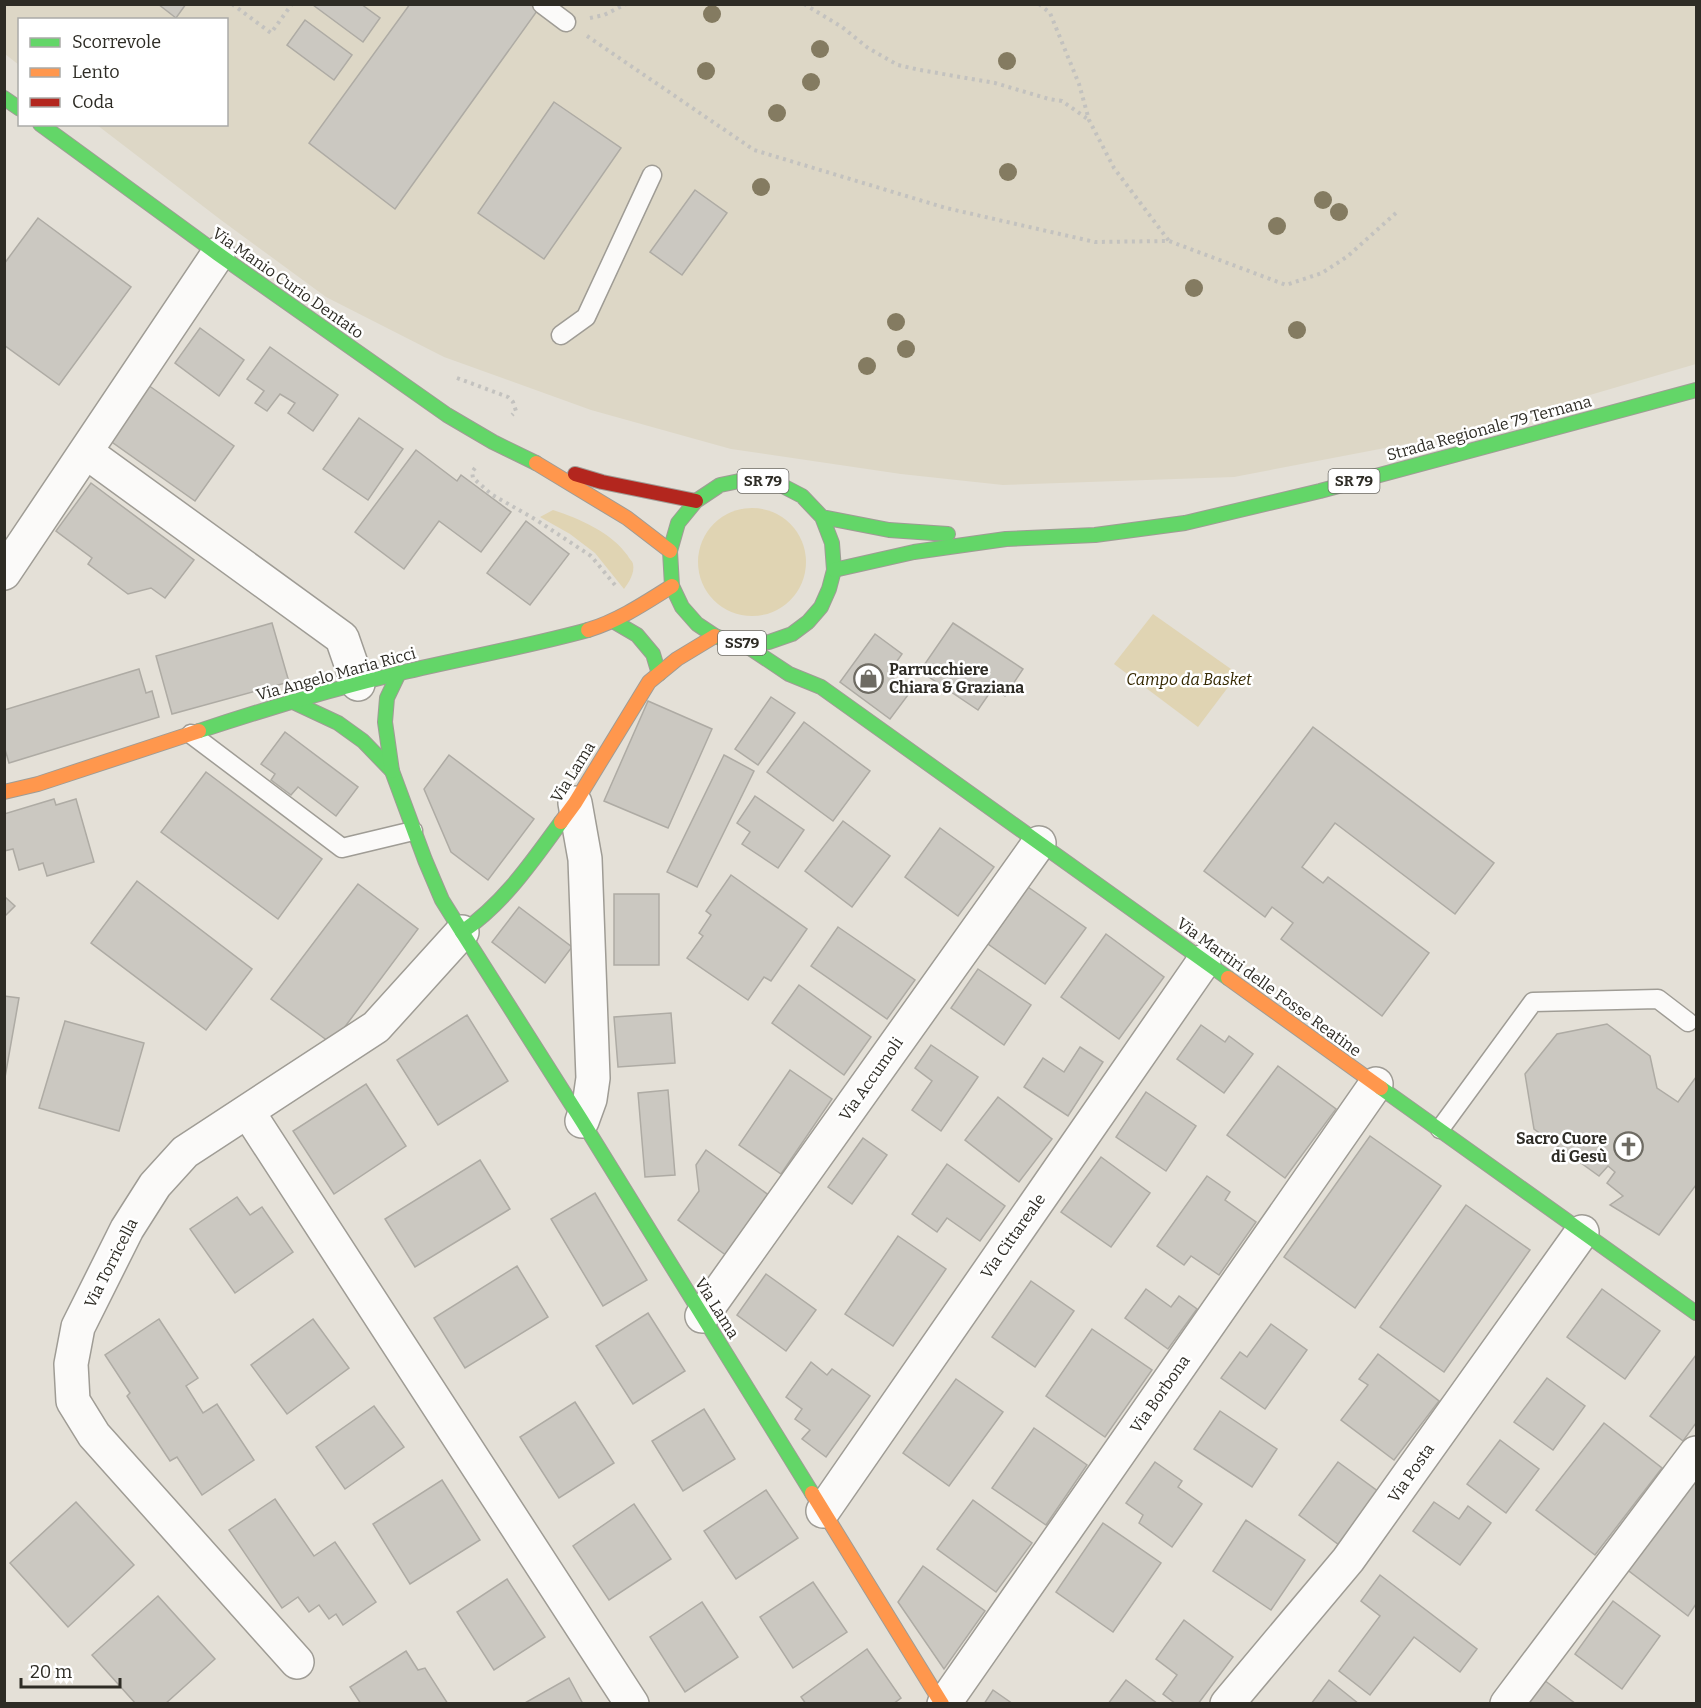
<svg xmlns="http://www.w3.org/2000/svg" width="1701" height="1708" viewBox="0 0 1701 1708" font-family="Bitter,serif">
<style>
.built{fill:#ddd7c6}
.green{fill:#e0d4b3}
.building{fill:#cbc8c1;stroke:#aeaba4;stroke-width:1.5}
.lines{fill:none;stroke-linecap:round;stroke-linejoin:round}
.lane-casing{stroke:#9f9c95;stroke-width:21}
.street-casing{stroke:#9f9c95;stroke-width:36}
.fast-casing{stroke:#9f9c95;stroke-width:16}
.slow-casing{stroke:#9f9c95;stroke-width:16}
.jam-casing{stroke:#9f9c95;stroke-width:16}
.path{stroke:#c3c2bf;stroke-width:4;stroke-dasharray:3 4.5;stroke-linecap:butt}
.lane{stroke:#fbfaf9;stroke-width:18}
.street{stroke:#fbfaf9;stroke-width:33}
.fast{stroke:#63d668;stroke-width:14}
.slow{stroke:#ff974d;stroke-width:14}
.jam{stroke:#b3261e;stroke-width:14}
.tree{fill:#847b61}
.labels{text-anchor:middle;dominant-baseline:central;stroke-width:5;stroke-linejoin:round;paint-order:stroke}
.shield{fill:#fff;stroke:#6d6b66;stroke-width:1.5}
.shield-label{font-size:15px;font-weight:bold;fill:#2e2c25}
.street-label{font-size:16px;fill:#2e2c25;stroke:#fff}
.poi-label{font-size:16px;font-weight:bold;fill:#2e2c25;stroke:#fff;text-anchor:start}
.park-label{font-size:16px;font-style:italic;fill:#352800;stroke:#fff}
</style>
<rect width="100%" height="100%" fill="#e4e0d7"/>
<polygon class="built" points="4,5 1696,5 1696,364 1453,435 1234,477 1003,485 901,474 731,449 591,410 444,357 326,297 221,220 97,125 226,124 226,20 20,20 19,65 5,54"/>
<g class="green">
<circle cx="752" cy="562" r="54"/>
<path d="M 553,510 C 580,519 611,532 628,556 C 628,557 633,562 633,564 C 635,573 629,582 624,589 L 595,553 L 570,534 L 540,517 Z"/>
<polygon points="1153,614 1238,674 1198,727 1114,664"/>
</g>
<g class="building">
<polygon points="158,4 186,4 176,18"/>
<polygon points="361,4 380,18 363,42 313,5"/>
<polygon points="410,4 542,4 395,209 309,143"/>
<polygon points="305,20 352,55 334,80 287,45"/>
<polygon points="554,102 621,148 544,259 478,213"/>
<polygon points="695,190 727,213 682,275 650,252"/>
<polygon points="38,218 131,287 59,385 4,345 4,264"/>
<polygon points="200,328 244,360 219,396 175,363"/>
<polygon points="270,347 338,395 313,431 288,413 295,403 280,394 267,411 255,403 264,391 247,379"/>
<polygon points="148,385 234,446 195,501 109,440"/>
<polygon points="359,418 403,449 368,500 323,469"/>
<polygon points="416,450 457,481 461,475 511,512 481,552 439,521 404,569 355,532"/>
<polygon points="91,483 194,560 165,598 151,588 128,594 88,564 92,558 56,531"/>
<polygon points="526,521 569,554 530,605 487,573"/>
<polygon points="272,623 289,682 172,714 156,656"/>
<polygon points="953,623 1023,669 1005,696 993,688 978,710 920,671"/>
<polygon points="875,634 902,654 888,674 911,691 890,719 840,682"/>
<polygon points="139,669 146,693 152,691 159,717 9,763 4,746 4,710"/>
<polygon points="771,697 795,713 758,765 735,749"/>
<polygon points="648,701 712,729 668,828 604,801"/>
<polygon points="804,722 870,771 833,821 767,772"/>
<polygon points="1313,727 1494,863 1455,914 1335,823 1302,867 1323,883 1328,877 1429,953 1382,1016 1281,939 1293,923 1272,907 1265,917 1204,871"/>
<polygon points="285,732 358,787 336,816 298,787 291,795 271,780 275,774 261,764"/>
<polygon points="449,755 534,819 488,880 451,852 424,789"/>
<polygon points="724,755 754,771 697,887 667,872"/>
<polygon points="206,772 322,859 278,919 161,832"/>
<polygon points="755,796 804,830 778,868 742,844 750,832 737,823"/>
<polygon points="54,799 56,805 76,799 94,862 47,876 43,863 19,870 13,849 4,851 4,814"/>
<polygon points="843,821 890,856 852,907 805,871"/>
<polygon points="940,828 994,867 958,916 905,877"/>
<polygon points="731,875 807,929 771,981 764,977 748,1000 687,958 703,936 699,933 711,915 706,911"/>
<polygon points="137,881 252,969 206,1030 91,943"/>
<polygon points="358,884 418,929 332,1044 271,999"/>
<polygon points="1028,887 1086,928 1045,984 988,944"/>
<rect x="614" y="894" width="45" height="71"/>
<polygon points="4,896 15,906 4,917"/>
<polygon points="519,907 572,947 545,983 492,942"/>
<polygon points="838,927 915,980 887,1019 811,966"/>
<polygon points="1106,934 1164,977 1119,1039 1061,997"/>
<polygon points="978,969 1031,1005 1004,1045 951,1008"/>
<polygon points="799,985 871,1037 844,1075 772,1023"/>
<polygon points="4,996 19,998 4,1083"/>
<polygon points="671,1013 675,1063 618,1067 614,1017"/>
<polygon points="467,1015 508,1081 438,1125 397,1060"/>
<polygon points="65,1021 144,1043 119,1131 39,1108"/>
<polygon points="1607,1024 1650,1056 1657,1088 1678,1102 1696,1077 1696,1185 1659,1235 1610,1205 1623,1196 1607,1183 1615,1172 1608,1166 1599,1176 1534,1129 1525,1074 1557,1034"/>
<polygon points="1201,1025 1225,1042 1229,1036 1253,1054 1224,1093 1177,1059"/>
<polygon points="931,1045 978,1077 941,1131 912,1110 932,1081 915,1068"/>
<polygon points="1080,1047 1103,1062 1068,1116 1024,1087 1043,1058 1064,1072"/>
<polygon points="1278,1066 1336,1109 1285,1178 1227,1135"/>
<polygon points="790,1070 832,1099 781,1174 739,1145"/>
<polygon points="366,1084 406,1146 334,1194 293,1131"/>
<polygon points="668,1090 675,1175 645,1177 638,1093"/>
<polygon points="1146,1092 1196,1126 1166,1171 1116,1137"/>
<polygon points="998,1097 1052,1139 1019,1182 965,1140"/>
<polygon points="1370,1136 1441,1186 1355,1308 1284,1257"/>
<polygon points="863,1138 887,1155 852,1204 828,1187"/>
<polygon points="706,1150 770,1196 727,1256 678,1220 699,1191 696,1165"/>
<polygon points="1101,1157 1150,1193 1111,1247 1061,1212"/>
<polygon points="480,1160 510,1209 415,1267 385,1219"/>
<polygon points="947,1164 1005,1206 980,1241 947,1218 937,1232 912,1214"/>
<polygon points="1207,1176 1230,1192 1225,1200 1256,1222 1219,1275 1191,1256 1184,1265 1157,1246"/>
<polygon points="595,1193 647,1280 603,1306 551,1219"/>
<polygon points="237,1197 250,1215 262,1207 293,1252 235,1293 190,1229"/>
<polygon points="1466,1205 1530,1250 1444,1372 1380,1327"/>
<polygon points="898,1236 946,1269 893,1346 845,1314"/>
<polygon points="517,1266 548,1317 465,1368 434,1318"/>
<polygon points="766,1274 816,1310 786,1351 737,1315"/>
<polygon points="1031,1281 1074,1311 1035,1367 992,1337"/>
<polygon points="1146,1289 1171,1307 1179,1296 1197,1309 1168,1349 1125,1318"/>
<polygon points="1602,1289 1660,1331 1625,1379 1567,1337"/>
<polygon points="648,1313 685,1371 633,1404 596,1346"/>
<polygon points="159,1319 198,1378 186,1386 203,1413 217,1404 254,1460 202,1495 177,1457 170,1461 127,1396 130,1393 105,1355"/>
<polygon points="313,1319 349,1368 287,1414 251,1365"/>
<polygon points="1271,1324 1307,1350 1265,1409 1221,1378 1240,1352 1247,1357"/>
<polygon points="1092,1329 1152,1370 1105,1437 1046,1396"/>
<polygon points="1378,1354 1439,1401 1394,1460 1341,1420 1368,1385 1359,1379"/>
<polygon points="1696,1355 1696,1423 1683,1441 1650,1416"/>
<polygon points="811,1362 827,1375 832,1369 870,1396 826,1457 802,1439 810,1430 795,1419 802,1409 786,1397"/>
<polygon points="1547,1378 1585,1406 1553,1450 1514,1422"/>
<polygon points="956,1379 1003,1412 949,1486 903,1453"/>
<polygon points="575,1402 614,1463 559,1498 520,1437"/>
<polygon points="374,1406 404,1447 345,1489 316,1447"/>
<polygon points="704,1409 735,1459 683,1491 652,1441"/>
<polygon points="1220,1411 1277,1449 1252,1487 1194,1449"/>
<polygon points="1604,1423 1662,1468 1595,1555 1536,1510"/>
<polygon points="1034,1428 1087,1465 1046,1525 992,1488"/>
<polygon points="1500,1440 1539,1469 1506,1513 1467,1484"/>
<polygon points="1155,1462 1182,1481 1178,1487 1202,1504 1172,1547 1139,1523 1143,1515 1126,1503"/>
<polygon points="1338,1462 1379,1492 1339,1545 1299,1515"/>
<polygon points="1696,1475 1696,1604 1688,1616 1625,1568"/>
<polygon points="442,1480 480,1540 410,1584 373,1524"/>
<polygon points="766,1490 798,1538 736,1579 704,1531"/>
<polygon points="275,1499 314,1556 335,1542 376,1602 343,1625 336,1614 329,1619 319,1605 309,1612 298,1597 282,1608 229,1530"/>
<polygon points="973,1500 1032,1543 996,1592 937,1549"/>
<polygon points="76,1502 134,1565 68,1627 10,1563"/>
<polygon points="1434,1502 1459,1519 1468,1506 1491,1523 1460,1565 1413,1531"/>
<polygon points="634,1504 671,1559 609,1600 573,1546"/>
<polygon points="1246,1520 1305,1560 1271,1610 1213,1571"/>
<polygon points="1103,1523 1161,1563 1113,1632 1056,1592"/>
<polygon points="923,1566 985,1611 944,1669 898,1602"/>
<polygon points="1380,1575 1477,1649 1460,1672 1414,1637 1370,1695 1339,1671 1380,1616 1361,1601"/>
<polygon points="507,1579 545,1637 494,1670 457,1612"/>
<polygon points="813,1582 847,1632 793,1668 760,1617"/>
<polygon points="158,1596 215,1659 165,1704 136,1704 92,1655"/>
<polygon points="1613,1601 1660,1636 1622,1689 1575,1654"/>
<polygon points="702,1602 738,1657 685,1692 650,1637"/>
<polygon points="1184,1620 1233,1657 1198,1704 1176,1704 1163,1694 1177,1675 1156,1659"/>
<polygon points="867,1649 901,1698 893,1704 806,1704 801,1697"/>
<polygon points="406,1651 418,1670 425,1668 448,1704 361,1704 350,1687"/>
<polygon points="569,1678 583,1704 523,1704"/>
<polygon points="1126,1680 1158,1704 1108,1704"/>
<polygon points="1329,1680 1359,1704 1311,1704"/>
<polygon points="1544,1680 1576,1704 1527,1704"/>
<polygon points="993,1690 1013,1704 984,1704"/>
</g>
<g class="lines">
<defs>
<g id="lane">
<polyline points="542,4 566,22"/>
<polyline points="561,335 586,317 652,175"/>
<polyline points="191,734 342,848 413,831"/>
<polyline points="1440,1129 1533,1002 1658,999 1688,1022"/>
</g>
<g id="street">
<polyline points="86,452 342,638 358,684"/>
<polyline points="4,573 218,254"/>
<polyline points="575,803 585,859 593,1078 590,1099 582,1121"/>
<polyline points="248,1112 632,1704"/>
<polyline points="702,1316 1039,843"/>
<polyline points="823,1511 1204,961"/>
<polyline points="297,1662 94,1435 73,1401 71,1364 78,1327 127,1229 155,1185 185,1152 376,1027 462,932"/>
<polyline points="944,1704 1376,1084"/>
<polyline points="1227,1704 1348,1560 1582,1232"/>
<polyline points="1507,1704 1696,1453"/>
</g>
<g id="fast">
<polyline points="4,98 20,109"/>
<polyline points="40,124 218,254 447,415 493,442 536,463"/>
<polyline points="822,517 832,543 834,570 829,589 821,607 808,622 792,634 769,642 744,644 729,641 715,636 697,624 682,607 672,586 670,551 678,523 696,501 720,485 749,479 777,483 802,496 822,517 889,530 948,534"/>
<polyline points="834,570 914,552 1006,539 1095,535 1185,523 1320,491 1696,390"/>
<polyline points="613,621 637,635 653,654 659,674"/>
<polyline points="744,644 789,674 821,687 1228,978"/>
<path d="M 291,701 L 338,723 L 363,741 L 392,771 L 425,860 L 442,900 L 462,932 C 504,903 531,863 561,822"/>
<path d="M 199,731 C 265,709 332,689 400,673 C 463,658 526,647 588,630"/>
<polyline points="392,771 385,722 387,698 399,673"/>
<polyline points="462,932 582,1121 812,1493"/>
<polyline points="1381,1088 1696,1313"/>
</g>
<g id="slow">
<polyline points="536,463 627,518 670,551"/>
<path d="M 588,630 C 618,621 645,603 672,586"/>
<polyline points="4,792 38,784 199,731"/>
<polyline points="561,822 575,803 649,682 677,659 715,636"/>
<polyline points="1228,978 1381,1088"/>
<polyline points="812,1493 942,1704"/>
</g>
<polyline id="jam" points="575,474 602,482 696,501"/>
</defs>
<use href="#lane" class="lane-casing"/>
<use href="#street" class="street-casing"/>
<use href="#fast" class="fast-casing"/>
<use href="#slow" class="slow-casing"/>
<use href="#jam" class="jam-casing"/>
<g class="path">
<polyline points="232,4 271,33 292,4"/>
<polyline points="804,4 842,27 868,48 898,65 920,70 995,83 1049,99 1062,101 1089,120"/>
<polyline points="1039,4 1050,13 1079,84 1089,120 1114,168 1169,241"/>
<polyline points="590,18 604,15 626,4"/>
<polyline points="587,36 754,150 946,208 1095,242 1169,241 1286,285 1322,273 1348,256 1396,213"/>
<polyline points="457,378 508,397 513,402 516,411 512,415"/>
<polyline points="475,468 472,472 473,478 491,494 538,521 591,556 615,585"/>
</g>
<use href="#lane" class="lane"/>
<use href="#street" class="street"/>
<use href="#fast" class="fast"/>
<use href="#slow" class="slow"/>
<use href="#jam" class="jam"/>
</g>
<g class="tree">
<circle cx="712" cy="14" r="9"/>
<circle cx="820" cy="49" r="9"/>
<circle cx="1007" cy="61" r="9"/>
<circle cx="706" cy="71" r="9"/>
<circle cx="811" cy="82" r="9"/>
<circle cx="777" cy="113" r="9"/>
<circle cx="1008" cy="172" r="9"/>
<circle cx="761" cy="187" r="9"/>
<circle cx="1323" cy="200" r="9"/>
<circle cx="1339" cy="212" r="9"/>
<circle cx="1277" cy="226" r="9"/>
<circle cx="1194" cy="288" r="9"/>
<circle cx="896" cy="322" r="9"/>
<circle cx="1297" cy="330" r="9"/>
<circle cx="906" cy="349" r="9"/>
<circle cx="867" cy="366" r="9"/>
</g>
<defs>
<symbol id="shop-ring" viewBox="-11 -11 22 22"><circle r="9.5" fill="#fff" stroke="#6e6b63" stroke-width="1.5"/><path d="M-5-2.5h2.3a2.7 3.5 0 0 1 5.4 0H5L5.5 6h-11ZM-1.5-2.5h3a1.5 2.3 0 0 0-3 0Z" fill="#6e6b63"/></symbol>
<symbol id="church-ring" viewBox="-11 -11 22 22"><circle r="9.5" fill="#fff" stroke="#6e6b63" stroke-width="1.5"/><path d="M-1.2-6h2.4v3.5h3.3v2.4h-3.3V6h-2.4V-.1h-3.3v-2.4h3.3Z" fill="#6e6b63"/></symbol>
</defs>
<g fill-rule="evenodd">
<use href="#shop-ring" x="852" y="662" width="33" height="33"/>
<use href="#church-ring" x="1612" y="1130" width="33" height="33"/>
</g>
<g class="labels">
<g class="shield">
<rect x="737.5" y="469" width="51" height="24" rx="4.5"/>
<rect x="1328.5" y="469" width="51" height="24" rx="4.5"/>
<rect x="718" y="631" width="48" height="24" rx="4.5"/>
</g>
<g class="shield-label">
<text x="763" y="481">SR 79</text>
<text x="1354" y="481">SR 79</text>
<text x="742" y="643">SS79</text>
</g>
<g class="street-label">
<text transform="translate(288 283) rotate(35)">Via Manio Curio Dentato</text>
<text transform="translate(1489 428) rotate(-15)">Strada Regionale 79 Ternana</text>
<text transform="translate(336 674) rotate(-15)">Via Angelo Maria Ricci</text>
<text transform="translate(573 772) rotate(-58)">Via Lama</text>
<text transform="translate(1269 987) rotate(36)">Via Martiri delle Fosse Reatine</text>
<text transform="translate(871 1079) rotate(-55)">Via Accumoli</text>
<text transform="translate(1013 1236) rotate(-55)">Via Cittareale</text>
<text transform="translate(111 1263) rotate(-63)">Via Torricella</text>
<text transform="translate(717 1308) rotate(58)">Via Lama</text>
<text transform="translate(1160 1394) rotate(-55)">Via Borbona</text>
<text transform="translate(1411 1473) rotate(-55)">Via Posta</text>
</g>
<g class="poi-label">
<text x="889" y="669">Parrucchiere<tspan x="889" dy="18">Chiara &amp; Graziana</tspan></text>
<text x="1607" y="1138" text-anchor="end">Sacro Cuore<tspan x="1607" dy="18">di Gesù</tspan></text>
</g>
<g class="park-label">
<text x="1189" y="679">Campo da Basket</text>
</g>
</g>
<rect width="1701" height="1708" fill="none" stroke="#2e2c25" stroke-width="12"/>
<rect x="18" y="18" width="210" height="108" fill="#ffffff" stroke="#ababa8" stroke-width="1.5"/>
<rect x="30" y="38" width="30" height="9" fill="#63d668" stroke="#ababa8" stroke-width="1.5"/>
<text x="72" y="48" font-size="18" fill="#2e2c25">Scorrevole</text>
<rect x="30" y="68" width="30" height="9" fill="#ff974d" stroke="#ababa8" stroke-width="1.5"/>
<text x="72" y="78" font-size="18" fill="#2e2c25">Lento</text>
<rect x="30" y="98" width="30" height="9" fill="#b3261e" stroke="#ababa8" stroke-width="1.5"/>
<text x="72" y="108" font-size="18" fill="#2e2c25">Coda</text>
<path d="M21 1678v9h99v-9" fill="none" stroke="#2e2c25" stroke-width="3"/>
<text x="30" y="1678" font-size="18" fill="#2e2c25" stroke="#ffffff" stroke-width="4.5" paint-order="stroke">20 m</text>
</svg>
